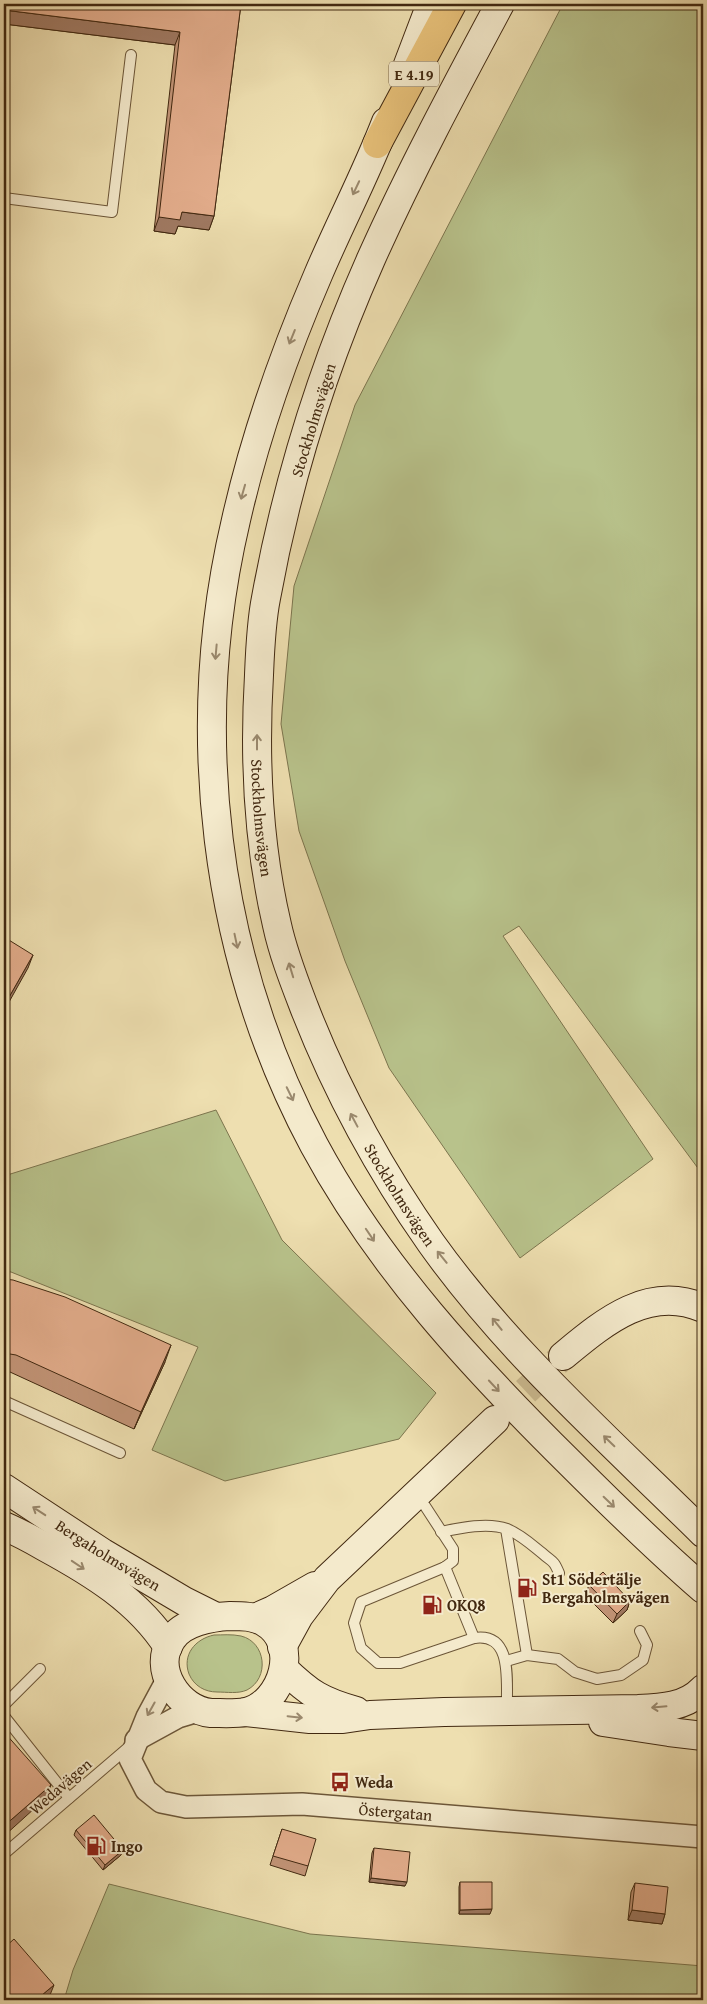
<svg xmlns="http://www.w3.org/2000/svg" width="707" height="2004" viewBox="0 0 707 2004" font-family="'Gentium Book Plus',serif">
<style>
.green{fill:#b8c28b;stroke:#7c754e}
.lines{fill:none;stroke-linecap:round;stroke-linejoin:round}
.secondary-tunnel{stroke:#cbba90;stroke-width:28;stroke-dasharray:28 14;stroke-linecap:butt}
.service-casing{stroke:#6c5638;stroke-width:12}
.minor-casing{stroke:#6c5638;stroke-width:24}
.secondary-casing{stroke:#412810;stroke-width:30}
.motorway-casing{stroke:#412810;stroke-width:30}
.service{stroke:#f4eacc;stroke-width:10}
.minor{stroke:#f4eacc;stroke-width:21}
.secondary{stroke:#f4eacc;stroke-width:28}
.motorway{stroke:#e7c078;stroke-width:28}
.wall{fill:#c39578;stroke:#412810}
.shaded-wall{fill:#9f7962;stroke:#412810}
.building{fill:#e3ad8c;stroke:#412810}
.oneway{stroke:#9a896e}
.labels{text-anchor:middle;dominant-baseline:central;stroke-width:4;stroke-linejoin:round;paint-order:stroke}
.shield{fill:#f4eacc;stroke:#776248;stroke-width:1}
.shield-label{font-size:15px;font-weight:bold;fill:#412810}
.street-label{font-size:16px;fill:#412810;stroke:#f4eacc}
.poi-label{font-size:16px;font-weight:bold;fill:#412810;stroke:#f4eacc;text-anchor:start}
</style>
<rect width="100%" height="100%" fill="#eedfb0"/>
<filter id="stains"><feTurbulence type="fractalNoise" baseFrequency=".004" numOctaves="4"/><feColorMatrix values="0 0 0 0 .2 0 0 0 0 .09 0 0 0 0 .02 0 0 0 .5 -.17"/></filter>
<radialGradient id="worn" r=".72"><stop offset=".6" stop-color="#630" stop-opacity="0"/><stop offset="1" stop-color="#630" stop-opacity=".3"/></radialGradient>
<g class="green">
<polygon points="563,4 703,4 703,1175 519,926 503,936 653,1159 520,1258 389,1068 345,961 299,831 281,724 294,586 355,405"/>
<polygon points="216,1110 282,1240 436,1393 399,1439 225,1481 152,1450 198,1347 11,1272 4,1271 4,1176"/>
<path d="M 214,1635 C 222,1635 232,1634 241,1636 C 266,1642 270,1678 247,1690 C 238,1694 227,1692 217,1692 C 205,1692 194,1686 189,1674 C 182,1655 195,1639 214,1635 Z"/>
<polygon points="109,1884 310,1934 703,1966 703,2000 64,2000 73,1970"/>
</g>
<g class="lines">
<polyline class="secondary-tunnel" points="495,1420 560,1359"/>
<defs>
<g id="service">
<polyline points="4,198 112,212 131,55"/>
<polyline points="4,1401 120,1453"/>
<path d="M 416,1496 L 425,1506 L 453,1549 L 453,1561 L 445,1567 L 361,1602 L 354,1623 L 361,1648 L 378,1663 L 400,1663 L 474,1638 C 514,1632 506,1683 507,1709"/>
<polyline points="506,1529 527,1655"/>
<path d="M 441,1532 C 460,1528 488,1522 507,1529 C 520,1534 532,1545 542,1553 C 553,1563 553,1559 559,1573"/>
<polyline points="445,1567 474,1638"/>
<polyline points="506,1661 527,1655 558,1659 575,1672 597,1679 621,1675 643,1660 647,1645 640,1631"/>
<polyline points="4,1705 40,1669"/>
<polyline points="4,1716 69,1798"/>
<polyline points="4,1854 130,1746"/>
</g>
<g id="minor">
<path id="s1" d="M 168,1678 L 147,1717 L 130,1759 L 146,1790 L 161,1802 L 186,1807 L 302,1804 L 703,1837"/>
<polyline points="136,1740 178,1717 198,1711"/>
</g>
<g id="secondary">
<path id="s2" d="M 500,4 C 455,88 410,172 371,259 C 323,367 287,482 266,598 C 261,623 260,650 259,675 C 254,759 258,844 277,925 C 283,953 294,981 304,1007 C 337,1092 379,1169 431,1243 C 508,1351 609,1440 703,1533"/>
<polyline points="404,75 431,4"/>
<path d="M 386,122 C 366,174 340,223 318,275 C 284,354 255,436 236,520 C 187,728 213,956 314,1145 C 379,1266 473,1367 570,1463 C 613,1506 657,1549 703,1589"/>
<path d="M 563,1356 C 603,1323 648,1284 703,1308"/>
<path id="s3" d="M 4,1488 L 103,1553 L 184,1601 L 216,1617"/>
<path d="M 4,1526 C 18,1532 31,1539 45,1547 C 91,1572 139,1601 168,1647"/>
<path d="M 230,1616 C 242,1616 254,1616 264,1622 C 301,1643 283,1703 246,1712 C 235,1714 222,1713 211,1713 C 179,1710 151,1669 172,1639 C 183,1622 211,1617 230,1616 Z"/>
<polyline points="255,1618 273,1610 315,1586"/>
<polyline points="282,1647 299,1616 327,1579 495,1420"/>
<path d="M 284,1669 C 310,1694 321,1701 356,1711"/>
<path d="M 246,1712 L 310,1719 L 343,1719 L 370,1715 L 444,1712 L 638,1709 C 662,1708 686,1707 703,1689"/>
<polyline points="603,1722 669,1732 703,1736"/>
</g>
<polyline id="motorway" points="377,144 452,4"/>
</defs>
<use href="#service" class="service-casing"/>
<use href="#minor" class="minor-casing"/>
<use href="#secondary" class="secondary-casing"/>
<use href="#motorway" class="motorway-casing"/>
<use href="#service" class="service"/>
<use href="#minor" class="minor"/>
<use href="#secondary" class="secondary"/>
<use href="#motorway" class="motorway"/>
</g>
<g class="wall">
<polygon points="4,4 241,4 214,216 209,230 178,226 175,234 154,231 175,45 4,24"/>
<polygon points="4,1279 165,1362 134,1429 10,1372 4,1371"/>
<polygon points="589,1585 630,1601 627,1610 613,1623 585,1595"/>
<polygon points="282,1829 308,1866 305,1876 270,1865"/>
<polygon points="76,1830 121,1855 103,1870 74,1835"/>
<polygon points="374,1848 405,1886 369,1882 372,1853"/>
<polygon points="460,1882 490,1914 459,1914 459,1887"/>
<polygon points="635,1883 665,1914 662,1924 628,1920 631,1892"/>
</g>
<g class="shaded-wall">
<polygon points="4,10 180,32 175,45 4,24"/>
<polygon points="182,212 214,216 209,230 178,226 175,234 154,231 159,217"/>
<polygon points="33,955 28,968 4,1011 4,1006"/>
<polygon points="171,1345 165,1362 134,1429 141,1412"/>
<polygon points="630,1601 627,1610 613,1623 617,1614"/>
<polygon points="51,1785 46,1798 4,1836 4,1826"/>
<polygon points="123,1850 121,1855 103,1870 105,1865"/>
<polygon points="371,1878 407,1882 405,1886 369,1882"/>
<polygon points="492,1909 490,1914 459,1914 460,1910"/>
<polygon points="632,1910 665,1914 662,1924 628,1920"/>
<polygon points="54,1985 48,2000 36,2000"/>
</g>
<g class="building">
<polygon points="4,4 241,4 214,216 182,212 180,220 159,217 180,32 4,10"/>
<polygon points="4,937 33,955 4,1006"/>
<polygon points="4,1279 13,1280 65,1297 171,1345 141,1412 16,1355 4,1353"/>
<polygon points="603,1572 630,1601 617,1614 589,1585"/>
<polygon points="4,1732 51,1785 4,1826"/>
<polygon points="94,1815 123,1850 105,1865 76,1830"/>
<polygon points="282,1829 316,1839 308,1866 273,1856"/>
<polygon points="374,1848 410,1852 407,1882 371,1878"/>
<polygon points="460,1882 492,1882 492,1909 460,1910"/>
<polygon points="635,1883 668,1887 665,1914 632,1910"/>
<polygon points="14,1939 54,1985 36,2000 4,2000 4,1948"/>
</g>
<defs><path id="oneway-shaft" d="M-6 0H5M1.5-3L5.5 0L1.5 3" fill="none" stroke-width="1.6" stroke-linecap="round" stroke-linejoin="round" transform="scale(1.25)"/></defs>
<g class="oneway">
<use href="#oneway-shaft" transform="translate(356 188) rotate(115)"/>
<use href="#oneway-shaft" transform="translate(292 337) rotate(112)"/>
<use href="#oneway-shaft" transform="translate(243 492) rotate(106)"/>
<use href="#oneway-shaft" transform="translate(216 652) rotate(95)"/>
<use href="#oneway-shaft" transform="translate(257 742) rotate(-90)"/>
<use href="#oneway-shaft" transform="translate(236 941) rotate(78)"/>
<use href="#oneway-shaft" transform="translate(291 970) rotate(-107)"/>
<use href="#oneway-shaft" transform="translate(290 1094) rotate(64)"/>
<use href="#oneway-shaft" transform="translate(354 1120) rotate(-118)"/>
<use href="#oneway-shaft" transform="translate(370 1235) rotate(56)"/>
<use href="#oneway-shaft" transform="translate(442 1257) rotate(-129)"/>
<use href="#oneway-shaft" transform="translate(497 1324) rotate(-129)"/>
<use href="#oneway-shaft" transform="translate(494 1386) rotate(47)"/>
<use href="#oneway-shaft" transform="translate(609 1441) rotate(-136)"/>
<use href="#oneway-shaft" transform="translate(609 1502) rotate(44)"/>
<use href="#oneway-shaft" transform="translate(39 1511) rotate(-147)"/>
<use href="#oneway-shaft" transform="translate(78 1565) rotate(34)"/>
<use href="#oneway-shaft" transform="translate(659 1707) rotate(175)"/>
<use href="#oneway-shaft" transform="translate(151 1709) rotate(119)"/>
<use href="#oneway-shaft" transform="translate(295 1717) rotate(6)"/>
</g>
<defs>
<symbol id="fuel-bare" viewBox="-9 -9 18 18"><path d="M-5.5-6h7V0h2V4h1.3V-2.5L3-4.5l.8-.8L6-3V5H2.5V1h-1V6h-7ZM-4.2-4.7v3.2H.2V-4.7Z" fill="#8f2418" stroke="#f4eacc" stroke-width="2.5" paint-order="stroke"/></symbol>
<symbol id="bus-bare" viewBox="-9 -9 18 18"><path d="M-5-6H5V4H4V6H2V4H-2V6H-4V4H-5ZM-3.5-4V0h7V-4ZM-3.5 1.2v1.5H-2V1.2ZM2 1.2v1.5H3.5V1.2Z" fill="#8f2418" stroke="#f4eacc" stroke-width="2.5" paint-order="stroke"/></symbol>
</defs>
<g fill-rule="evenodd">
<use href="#fuel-bare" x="513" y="1574" width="28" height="28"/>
<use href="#fuel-bare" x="418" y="1591" width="28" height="28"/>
<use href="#bus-bare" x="326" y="1768" width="28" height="28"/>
<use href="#fuel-bare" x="82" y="1832" width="28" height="28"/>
</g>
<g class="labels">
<rect class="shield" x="389" y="61.5" width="50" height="25" rx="4"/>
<g class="shield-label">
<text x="414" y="74">E 4.19</text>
</g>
<g class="street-label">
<text transform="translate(313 420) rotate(-73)">Stockholmsvägen</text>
<text stroke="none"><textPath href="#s2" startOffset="862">Stockholmsvägen</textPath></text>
<text stroke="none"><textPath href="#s2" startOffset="1268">Stockholmsvägen</textPath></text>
<text stroke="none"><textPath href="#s3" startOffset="124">Bergaholmsvägen</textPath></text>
<text transform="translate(60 1786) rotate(-41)">Wedavägen</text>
<text stroke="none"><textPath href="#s1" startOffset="379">Östergatan</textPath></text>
</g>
<g class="poi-label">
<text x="542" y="1579">St1 Södertälje<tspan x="542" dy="18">Bergaholmsvägen</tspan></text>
<text x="447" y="1605">OKQ8</text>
<text x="355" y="1782">Weda</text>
<text x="111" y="1846">Ingo</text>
</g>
</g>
<rect width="707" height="2004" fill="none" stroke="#eedfb0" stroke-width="20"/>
<rect x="5" y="5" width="697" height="1994" fill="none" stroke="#412810" stroke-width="2.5"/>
<rect x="10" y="10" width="687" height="1984" fill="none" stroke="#412810"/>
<rect width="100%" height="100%" filter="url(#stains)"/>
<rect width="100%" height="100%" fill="url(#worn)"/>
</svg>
